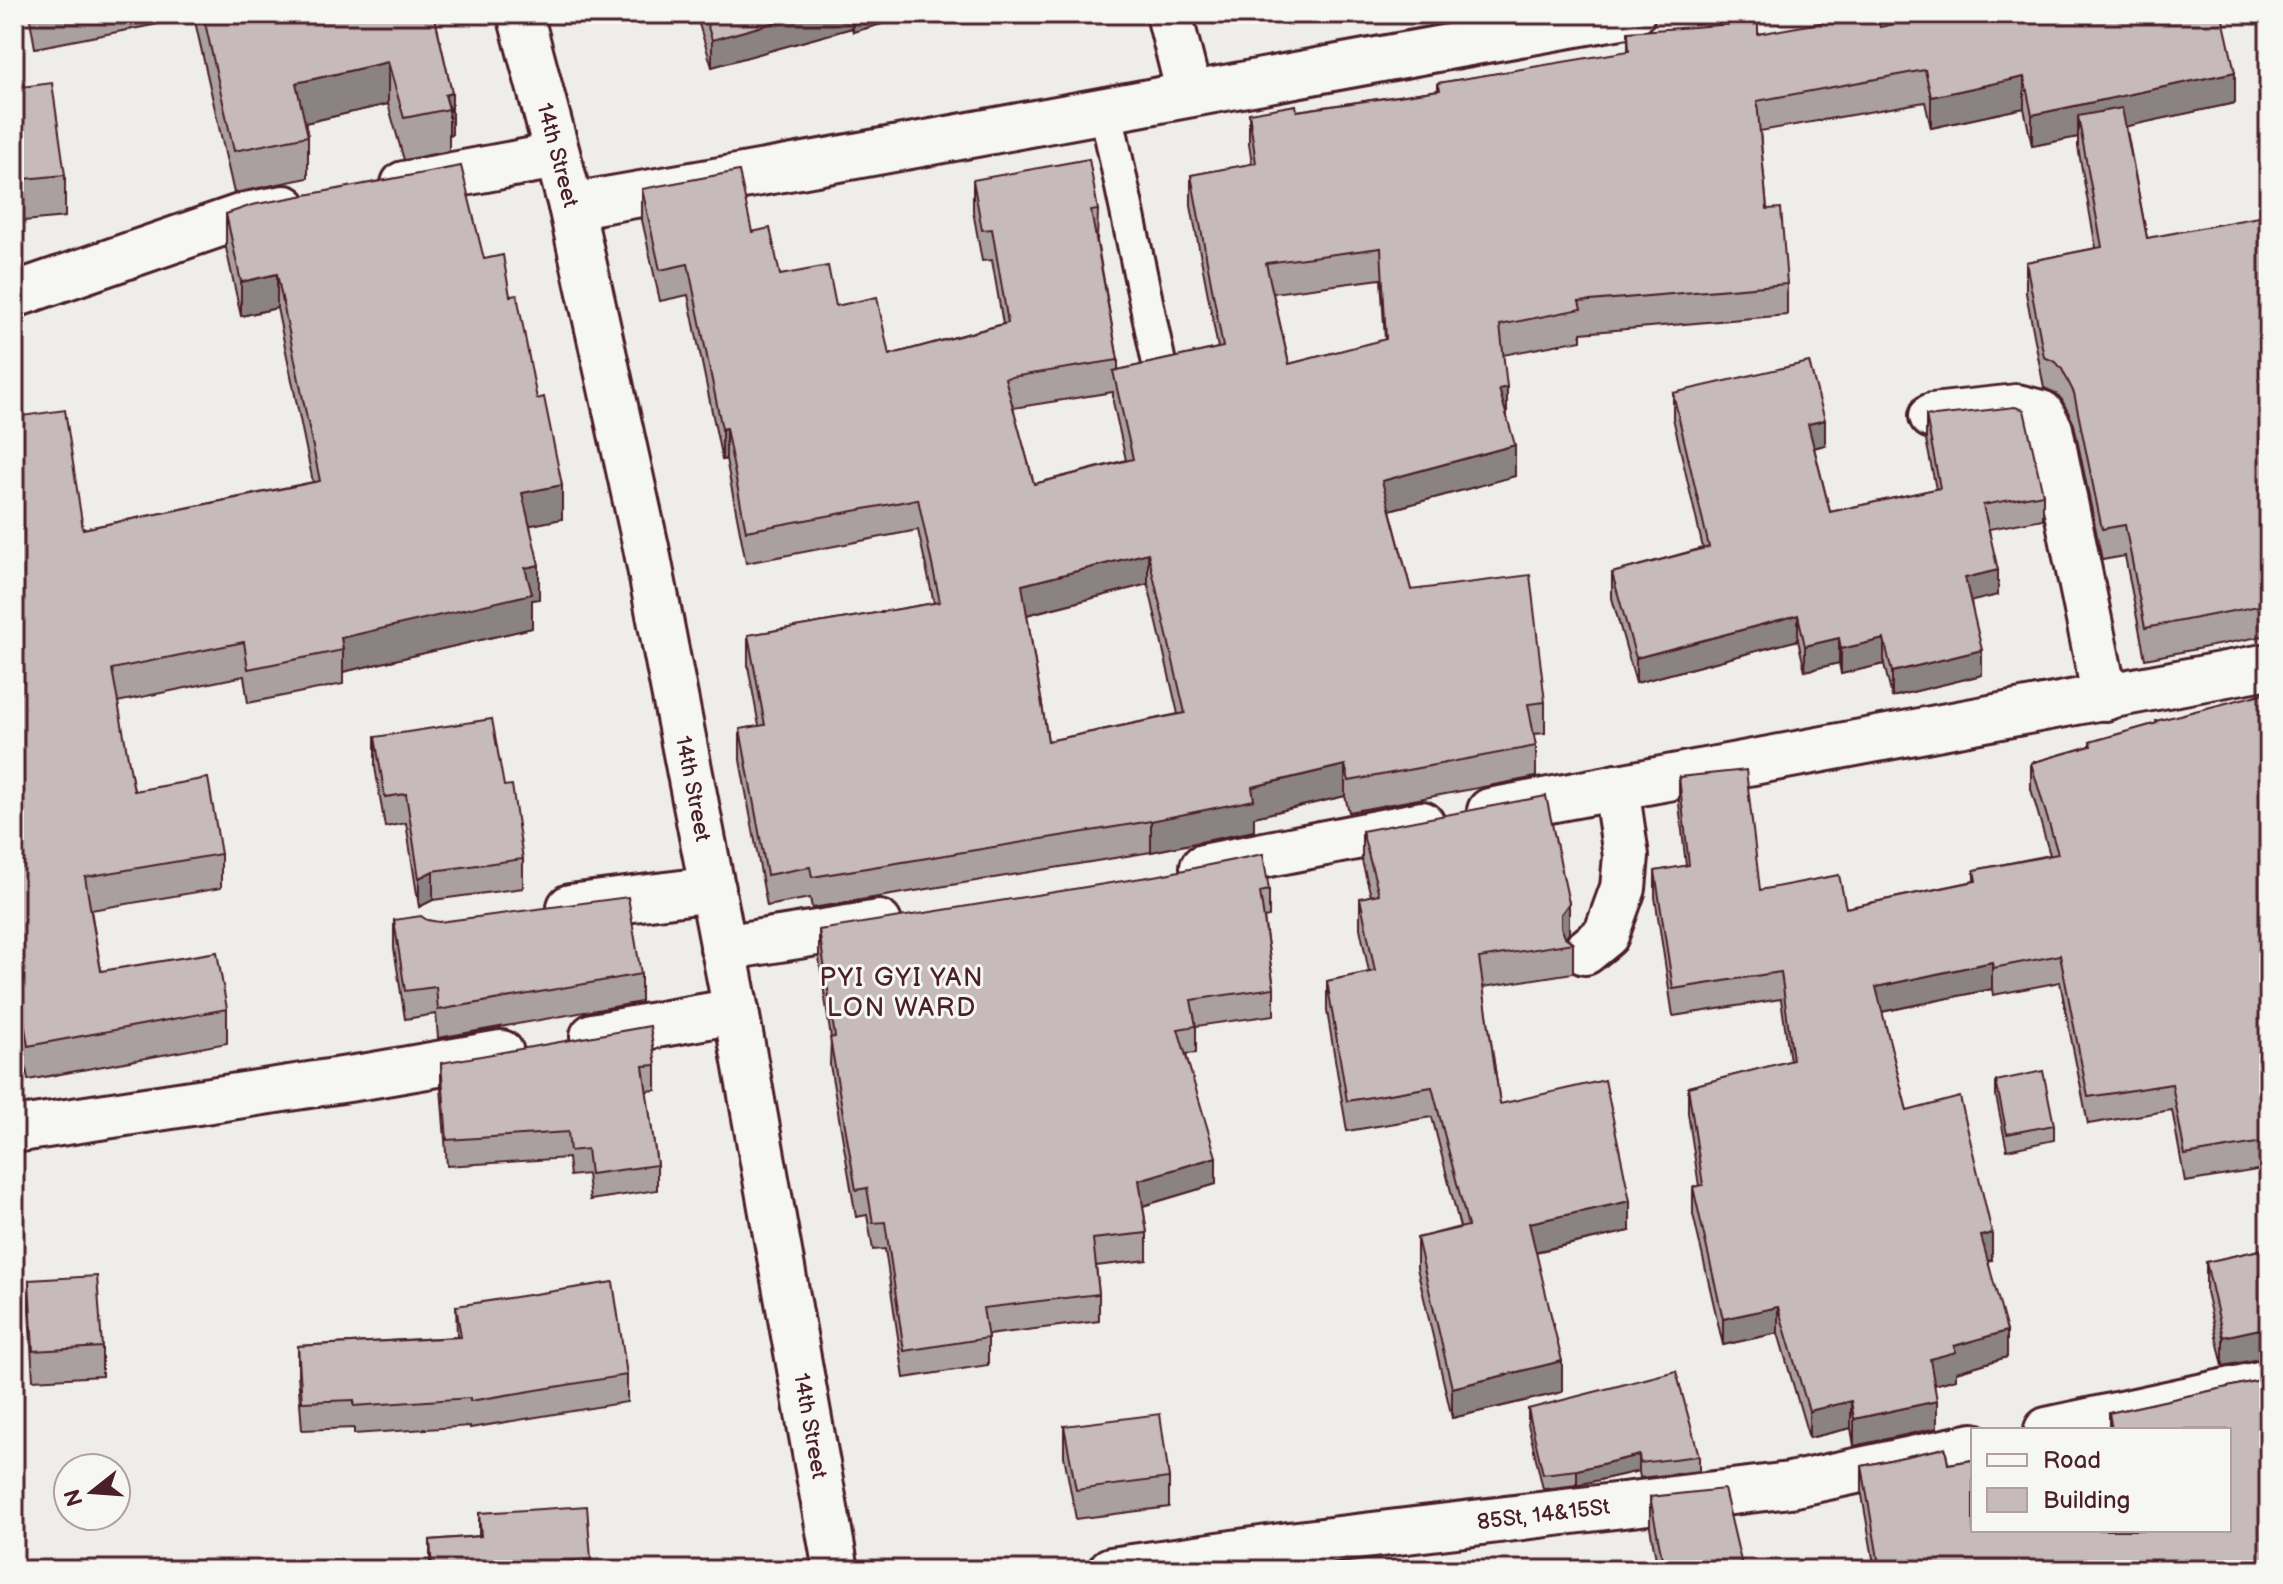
<svg xmlns="http://www.w3.org/2000/svg" width="2283" height="1584" viewBox="0 0 2283 1584" font-family="'Balsamiq Sans',sans-serif">
<style>
.lines{fill:none;stroke-linecap:round;stroke-linejoin:round}
.lane-casing{stroke:#4a1f2b;stroke-width:38}
.street-casing{stroke:#4a1f2b;stroke-width:50}
.lane{stroke:#f6f6f2;stroke-width:32}
.street{stroke:#f6f6f2;stroke-width:44}
.wall{fill:#aaa0a1;stroke:#4a1f2b;stroke-width:2;fill-rule:evenodd}
.shaded-wall{fill:#8b8283;stroke:#4a1f2b;stroke-width:2}
.building{fill:#c6babb;stroke:#4a1f2b;stroke-width:2;fill-rule:evenodd}
.labels{text-anchor:middle;dominant-baseline:central;stroke-width:6;stroke-linejoin:round;paint-order:stroke}
.street-label{font-size:22px;fill:#4a1f2b;stroke:#f6f6f2}
.quarter-label{font-size:26px;letter-spacing:2px;fill:#4a1f2b;stroke:#f6f6f2}
</style>
<rect width="100%" height="100%" fill="#efedea"/>
<filter id="ink" filterUnits="userSpaceOnUse"><feTurbulence type="fractalNoise" baseFrequency=".0125" numOctaves="2"/><feDisplacementMap in="SourceGraphic" scale="16" xChannelSelector="R" yChannelSelector="G"/><feConvolveMatrix kernelMatrix="1 2 1 2 8 2 1 2 1" color-interpolation-filters="sRGB"/></filter>
<g filter="url(#ink)">
<g class="lines">
<defs>
<polyline id="lane" points="1106,111 1160,368"/>
<g id="street">
<path id="s1" d="M 520,14 L 571,206 L 646,547 L 736,1011 L 836,1570"/>
<polyline points="1169,14 1189,93"/>
<polyline points="404,184 556,156"/>
<path d="M 571,206 C 926,146 1278,76 1632,14"/>
<polyline points="14,295 246,215 285,208"/>
<polyline points="1932,416 2017,407 2041,413 2050,429 2105,698"/>
<polyline points="1490,811 2269,666"/>
<polyline points="1203,867 1422,824"/>
<polyline points="570,907 713,889"/>
<polyline points="723,948 879,923"/>
<polyline points="1585,952 1606,935 1623,888 1626,856 1616,787"/>
<polyline points="593,1036 736,1011"/>
<polyline points="14,1130 368,1076 501,1053"/>
<polyline points="2047,1430 2269,1382"/>
<path id="s2" d="M 1111,1570 L 1289,1545 L 1790,1485 L 1973,1446"/>
</g>
</defs>
<use href="#lane" class="lane-casing"/>
<use href="#street" class="street-casing"/>
<use href="#lane" class="lane"/>
<use href="#street" class="street"/>
</g>
<g class="wall">
<polygon points="29,14 434,14 452,93 452,135 449,136 449,151 404,160 388,104 305,123 308,136 308,178 234,193 194,17 35,48"/>
<polygon points="696,14 917,14 853,32 852,28 712,67"/>
<path d="M 1880,27 L 2235,103 L 2126,126 L 2147,238 L 2269,242 L 2269,635 L 2145,659 L 2125,556 L 2102,560 L 2074,424 L 2062,400 L 2056,393 L 2044,388 L 2026,293 L 2026,262 L 2096,248 L 2078,147 L 2078,137 L 2032,146 L 2024,108 L 1931,128 L 1925,102 L 1760,131 L 1767,209 L 1787,284 L 1787,315 L 1581,333 L 1581,340 L 1503,355 L 1507,418 L 1515,476 L 1390,510 L 1411,590 L 1545,702 L 1545,733 L 1534,734 L 1536,746 L 1536,777 L 1349,812 L 1345,796 L 1254,817 L 1254,831 L 1151,852 L 812,908 L 810,898 L 767,906 L 740,760 L 740,729 L 759,726 L 748,666 L 748,635 L 934,603 L 918,530 L 746,563 L 726,459 L 722,460 L 688,295 L 660,301 L 642,220 L 642,189 L 752,232 L 780,275 L 836,306 L 889,355 L 1003,324 L 992,260 L 982,261 L 973,211 L 973,180 L 1098,210 L 1097,241 L 1118,360 L 1118,370 L 1218,348 L 1191,206 L 1191,175 L 1252,164 L 1249,144 L 1249,113 L 1297,111 L 1438,90 L 1438,83 L 1628,52 L 1628,32 L 1758,34 ZM 1381,279 L 1385,340 L 1289,364 L 1273,293 ZM 1113,392 L 1113,402 L 1126,460 L 1034,484 L 1013,408 ZM 1148,584 L 1178,714 L 1048,741 L 1027,615 Z"/>
<polygon points="14,88 65,175 65,217 14,222"/>
<polygon points="226,214 484,259 510,296 562,519 530,525 539,599 532,600 532,628 343,672 343,684 248,703 244,676 117,702 134,791 221,854 221,888 91,910 101,971 227,1009 227,1043 28,1080 14,996 14,417 83,529 313,482 277,308 241,316 226,248"/>
<polygon points="1673,393 1825,445 1814,448 1830,512 1936,489 1926,440 1926,415 2043,494 2043,519 1989,529 1998,595 1971,601 1982,675 1892,697 1884,664 1841,674 1839,663 1805,671 1798,640 1636,683 1612,598 1612,573 1703,548 1673,418"/>
<polygon points="2269,692 2269,1168 2185,1182 2172,1110 2088,1124 2060,982 1993,995 1992,989 1882,1012 1907,1111 1992,1260 1988,1261 2007,1357 1956,1372 1956,1379 1934,1385 1937,1428 1854,1446 1851,1428 1809,1438 1778,1333 1723,1345 1693,1214 1693,1187 1699,1186 1688,1113 1688,1087 1790,1061 1781,999 1673,1016 1655,897 1655,871 1686,866 1679,804 1679,777 1760,890 1846,908 1974,881 1974,870 2050,855 2031,789 2031,763 2090,746 2090,742"/>
<polygon points="375,737 504,786 523,859 523,888 433,900 419,907 406,823 385,827 375,767"/>
<polygon points="1362,831 1569,933 1566,937 1573,943 1573,973 1483,987 1500,1104 1630,1231 1536,1252 1562,1392 1452,1418 1417,1268 1417,1238 1460,1227 1432,1117 1347,1131 1327,1011 1327,981 1369,972 1360,928 1360,898 1371,896 1362,861"/>
<polygon points="1269,890 1269,917 1264,918 1274,988 1274,1015 1196,1026 1196,1053 1186,1054 1216,1184 1143,1206 1147,1233 1147,1260 1096,1266 1099,1294 1099,1321 988,1335 988,1365 904,1378 885,1249 873,1250 867,1215 856,1217 830,1065 831,1038 819,958 819,930"/>
<polygon points="394,920 427,920 641,974 641,1002 438,1038 436,1014 405,1019 394,948"/>
<polygon points="441,1063 656,1065 656,1090 646,1091 657,1165 657,1190 590,1200 587,1174 570,1176 568,1158 447,1166 441,1088"/>
<polygon points="1996,1081 2054,1125 2054,1140 2007,1150 1996,1096"/>
<polygon points="2269,1248 2269,1358 2264,1358 2223,1366 2206,1292 2206,1262"/>
<polygon points="29,1280 102,1347 102,1376 33,1380 29,1310"/>
<polygon points="456,1306 627,1375 627,1402 470,1428 470,1426 354,1434 354,1428 302,1430 298,1374 298,1346 457,1337"/>
<polygon points="2269,1378 2269,1570 1875,1570 1862,1495 1862,1466 1945,1448 1948,1464 1973,1460 1973,1530 2229,1530 2229,1430 2109,1430 2109,1413"/>
<polygon points="1528,1409 1699,1456 1699,1471 1640,1478 1639,1471 1577,1485 1543,1489 1528,1424"/>
<polygon points="1064,1426 1169,1478 1169,1507 1076,1519 1064,1456"/>
<polygon points="1650,1497 1743,1570 1656,1559 1650,1527"/>
<polygon points="479,1513 591,1559 591,1570 430,1570 430,1540 479,1536"/>
</g>
<g class="shaded-wall">
<polygon points="805,14 852,14 852,28 712,67 712,40"/>
<polygon points="853,14 917,14 853,32"/>
<polygon points="1109,14 1141,14 1109,22"/>
<polygon points="388,62 388,104 296,125 296,83"/>
<polygon points="2235,72 2235,103 2082,136 2078,116 2078,137 2032,146 2032,115"/>
<polygon points="2024,77 2024,108 1931,128 1931,97"/>
<polygon points="452,93 452,135 449,136 449,109 445,95"/>
<polygon points="277,274 277,308 241,316 241,282"/>
<polygon points="1507,387 1507,418 1499,389"/>
<polygon points="1825,420 1825,445 1808,449 1808,424"/>
<polygon points="726,428 726,459 722,460 722,429"/>
<polygon points="1515,445 1515,476 1382,512 1382,481"/>
<polygon points="562,485 562,519 522,527 522,493"/>
<polygon points="1148,553 1148,584 1022,616 1022,585"/>
<polygon points="539,565 539,599 532,600 532,628 343,672 343,650 341,638 525,568"/>
<polygon points="1998,570 1998,595 1965,603 1965,578"/>
<polygon points="1798,615 1798,640 1636,683 1636,658"/>
<polygon points="1839,638 1839,663 1805,671 1805,646"/>
<polygon points="1884,639 1884,664 1841,674 1841,649"/>
<polygon points="1982,650 1982,675 1892,697 1892,672"/>
<polygon points="1345,765 1345,796 1254,817 1254,831 1151,852 1151,821 1252,787"/>
<polygon points="433,871 433,900 419,907 419,878"/>
<polygon points="1569,903 1569,933 1561,945 1561,914"/>
<polygon points="1992,962 1992,989 1876,1013 1876,987"/>
<polygon points="1216,1157 1216,1184 1139,1207 1139,1180"/>
<polygon points="1630,1201 1630,1231 1529,1253 1529,1223"/>
<polygon points="1992,1233 1992,1260 1981,1263 1981,1236"/>
<polygon points="1778,1307 1778,1333 1723,1345 1723,1319"/>
<polygon points="2264,1328 2264,1358 2223,1366 2223,1337"/>
<polygon points="2007,1331 2007,1357 1956,1372 1956,1379 1930,1386 1930,1359 1954,1346"/>
<polygon points="1562,1361 1562,1392 1452,1418 1452,1388"/>
<polygon points="1851,1401 1851,1428 1809,1438 1809,1411"/>
<polygon points="1937,1401 1937,1428 1854,1446 1854,1419"/>
<polygon points="1639,1455 1639,1471 1577,1485 1577,1470"/>
</g>
<g class="building">
<polygon points="203,14 434,14 452,93 445,95 449,109 404,118 388,62 296,83 308,136 234,151"/>
<polygon points="704,14 805,14 712,40"/>
<path d="M 1870,14 L 1877,14 L 1880,27 L 1937,14 L 2222,14 L 2235,72 L 2032,115 L 2024,77 L 1931,97 L 1925,70 L 1757,101 L 1767,209 L 1781,208 L 1787,284 L 1579,302 L 1581,309 L 1500,325 L 1507,387 L 1499,389 L 1515,445 L 1382,481 L 1411,590 L 1530,575 L 1545,702 L 1528,704 L 1536,746 L 1349,781 L 1345,765 L 1252,787 L 1254,800 L 1151,821 L 812,877 L 810,867 L 767,875 L 740,729 L 765,725 L 748,635 L 940,602 L 918,499 L 746,531 L 726,428 L 722,429 L 688,264 L 660,270 L 642,189 L 739,171 L 752,232 L 770,228 L 780,275 L 828,266 L 836,306 L 877,297 L 889,355 L 1008,323 L 992,229 L 982,230 L 973,180 L 1089,159 L 1098,210 L 1091,211 L 1118,360 L 1005,378 L 1034,484 L 1133,459 L 1113,371 L 1223,347 L 1191,175 L 1256,163 L 1249,113 L 1296,105 L 1297,111 L 1440,90 L 1438,83 L 1629,51 L 1628,32 L 1758,22 L 1758,34 ZM 1381,248 L 1386,339 L 1289,364 L 1266,263 ZM 1148,553 L 1185,713 L 1048,741 L 1022,585 Z"/>
<polygon points="52,83 65,175 14,180 14,88"/>
<polygon points="2122,108 2147,238 2264,216 2269,242 2269,271 2265,272 2269,289 2269,604 2145,628 2125,525 2102,529 2074,393 2062,369 2056,362 2044,357 2026,262 2102,247 2078,116"/>
<polygon points="461,166 484,259 503,255 510,296 517,295 537,399 544,397 562,485 522,493 539,565 525,568 532,594 341,638 343,650 248,669 244,642 112,669 134,791 208,778 221,854 85,877 101,971 217,952 227,1009 28,1046 14,962 14,417 65,410 83,529 320,481 277,274 241,282 226,214 252,205"/>
<polygon points="1809,362 1825,420 1808,424 1830,512 1940,488 1926,415 1935,416 2015,407 2024,410 2043,494 1983,505 1998,570 1965,578 1982,650 1892,672 1884,639 1841,649 1839,638 1805,646 1798,615 1636,658 1612,573 1709,547 1673,393"/>
<polygon points="2269,692 2269,1141 2185,1155 2172,1084 2088,1097 2060,955 1993,968 1992,962 1876,987 1907,1111 1960,1097 1992,1233 1981,1236 2007,1331 1954,1346 1956,1352 1930,1359 1937,1401 1854,1419 1851,1401 1809,1411 1778,1307 1723,1319 1693,1187 1703,1185 1688,1087 1793,1060 1781,972 1673,989 1655,871 1689,865 1679,777 1746,770 1760,890 1839,875 1846,908 1976,881 1974,870 2058,854 2031,763 2091,746 2090,742 2157,723 2156,721"/>
<polygon points="492,719 504,786 512,785 523,859 433,871 419,878 406,794 385,797 375,737"/>
<polygon points="1546,796 1569,903 1561,914 1561,927 1565,937 1573,943 1479,958 1500,1104 1605,1080 1630,1201 1529,1223 1562,1361 1452,1388 1417,1238 1468,1226 1432,1087 1347,1101 1327,981 1375,971 1360,898 1379,894 1362,831"/>
<polygon points="1263,854 1269,890 1260,892 1274,988 1191,1000 1196,1026 1178,1029 1216,1157 1139,1180 1147,1233 1093,1239 1099,1294 983,1308 988,1338 904,1351 885,1222 873,1223 867,1188 856,1190 830,1038 835,1037 819,930 1160,875"/>
<polygon points="628,897 641,974 438,1010 436,987 405,991 394,920 421,916 427,920 439,922"/>
<polygon points="650,1026 656,1065 643,1066 657,1165 590,1174 587,1149 570,1151 568,1132 447,1140 441,1063"/>
<polygon points="2043,1071 2054,1125 2007,1134 1996,1081"/>
<polygon points="2269,1248 2269,1328 2264,1328 2223,1337 2206,1262"/>
<polygon points="97,1276 102,1347 33,1351 29,1280"/>
<polygon points="613,1282 627,1375 470,1401 470,1398 354,1406 354,1400 302,1402 298,1346 461,1337 456,1306"/>
<polygon points="1676,1371 1699,1456 1640,1463 1639,1455 1577,1470 1543,1474 1528,1409"/>
<polygon points="2269,1378 2269,1570 1880,1570 1862,1466 1945,1448 1948,1464 1973,1460 1973,1530 2229,1530 2229,1430 2112,1430 2109,1413"/>
<polygon points="1160,1414 1169,1478 1076,1490 1064,1426"/>
<polygon points="1724,1489 1743,1570 1593,1570 1662,1558 1650,1497"/>
<polygon points="587,1506 591,1559 489,1567 489,1570 432,1570 430,1540 481,1536 479,1513"/>
</g>
</g>
<g class="labels">
<g class="street-label">
<text stroke="none"><textPath href="#s1" startOffset="146">14th Street</textPath></text>
<text stroke="none"><textPath href="#s1" startOffset="794">14th Street</textPath></text>
<text stroke="none"><textPath href="#s1" startOffset="1442">14th Street</textPath></text>
<text stroke="none"><textPath href="#s2" startOffset="436">85St, 14&amp;15St</textPath></text>
</g>
<g class="quarter-label">
<text x="902" y="978">PYI GYI YAN<tspan x="902" dy="30">LON WARD</tspan></text>
</g>
</g>
<rect width="2283" height="1584" fill="none" stroke="#f6f6f2" stroke-width="48"/>
<rect x="24" y="24" width="2235" height="1536" fill="none" stroke="#4a1f2b" stroke-width="3" filter="url(#ink)"/>
<rect x="1971" y="1428" width="260" height="104" fill="#f6f6f2" stroke="#b1a0a2" stroke-width="2"/>
<rect x="1987" y="1454" width="40" height="12" fill="#f6f6f2" stroke="#b1a0a2" stroke-width="2"/>
<text x="2043" y="1468" font-size="24" fill="#4a1f2b">Road</text>
<rect x="1987" y="1488" width="40" height="24" fill="#c6babb" stroke="#b1a0a2" stroke-width="2"/>
<text x="2043" y="1508" font-size="24" fill="#4a1f2b">Building</text>
<g transform="translate(92 1492) rotate(253)"><circle r="38" fill="#f6f6f2" stroke="#b1a0a2" stroke-width="2"/>
<path d="M0-6L14 30L0 20L-14 30Z" fill="#4a1f2b"/>
<text y="-12" font-size="22" font-weight="bold" text-anchor="middle" fill="#4a1f2b">N</text>
</g>
</svg>
